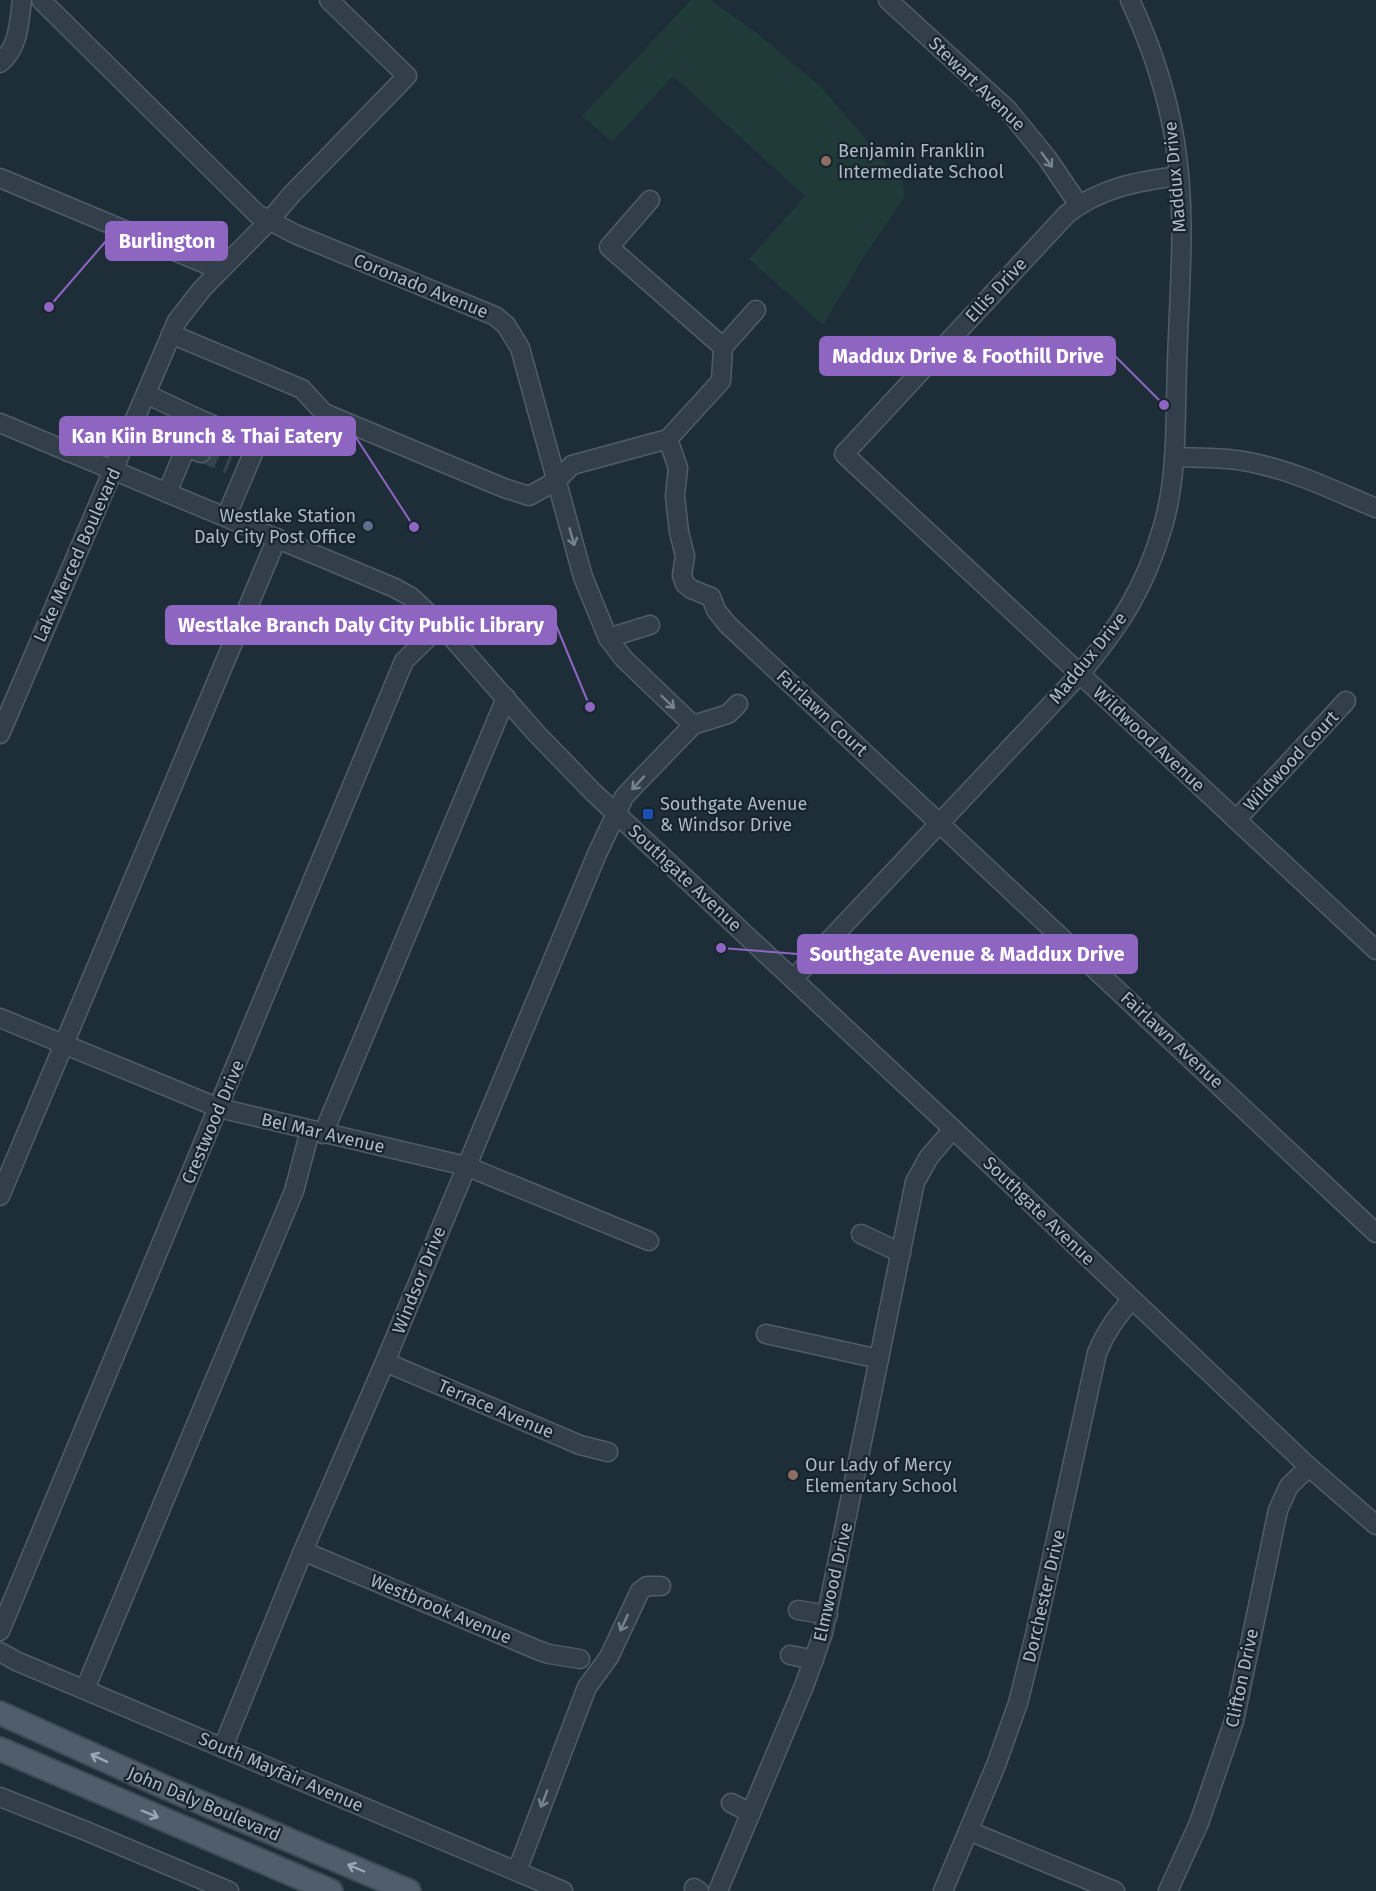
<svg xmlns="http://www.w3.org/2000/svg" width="1376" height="1891" viewBox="0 0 1376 1891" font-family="'Fira Sans',sans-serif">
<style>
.green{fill:#203a39}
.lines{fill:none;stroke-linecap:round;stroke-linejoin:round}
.minor-tunnel{stroke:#33434e;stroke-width:18;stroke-dasharray:18 9;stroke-linecap:butt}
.minor-casing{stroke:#4f5d68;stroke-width:21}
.major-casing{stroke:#3e4b56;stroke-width:26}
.minor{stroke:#323f4a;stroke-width:18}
.major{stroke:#4f5e6a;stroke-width:22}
.oneway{stroke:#75838f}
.oneway2{stroke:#99a8b4}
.education-dot{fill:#8d6e63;stroke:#17242e;stroke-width:2}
.service-dot{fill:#5c6f8a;stroke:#17242e;stroke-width:2}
.transit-dot{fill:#1a4fb4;stroke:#17242e;stroke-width:2}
.labels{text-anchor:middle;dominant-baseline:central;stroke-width:4.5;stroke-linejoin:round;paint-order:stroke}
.street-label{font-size:18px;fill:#acbac7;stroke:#17242e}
.poi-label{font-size:18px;fill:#acbac7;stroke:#17242e;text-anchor:start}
.leader{fill:none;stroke:#8f65c2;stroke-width:2}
.callout-dot{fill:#8f65c2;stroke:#17242e;stroke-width:2}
.callout{fill:#8f65c2;stroke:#8f65c2;stroke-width:2}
.callout-label{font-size:20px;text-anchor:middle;font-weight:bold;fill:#fff}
</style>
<rect width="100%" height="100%" fill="#1e2e39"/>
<polygon class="green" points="691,0 710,0 757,33 821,87 902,181 905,192 903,199 865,255 823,325 749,259 805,196 673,76 612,142 582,116"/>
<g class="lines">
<g class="minor-tunnel">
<polyline points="213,425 241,437"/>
<polyline points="201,453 229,465"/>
</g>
<defs>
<g id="minor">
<polyline points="41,0 257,214 295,234 495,316 506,325 520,348 583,577 608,638 624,659 693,725"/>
<polyline points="888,0 1008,110 1047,158 1079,205"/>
<path d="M 0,63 C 19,47 19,23 22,0"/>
<path d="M 1179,176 C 1138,181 1100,188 1067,214 L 844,454 L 1376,950"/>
<polyline points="0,178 220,270"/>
<polyline points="650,200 609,247 723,347"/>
<polyline points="171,334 302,389 324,413 504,488 529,496 556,481 572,465 668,439 721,381 723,347 756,310"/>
<polyline points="146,394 199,419"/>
<polyline points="0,423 395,588 411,597 441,625 535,732 593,792 953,1129 1309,1467 1376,1525"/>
<polyline points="134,423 186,447 167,493"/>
<polyline points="668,439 678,468 675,496 679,532 685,556 682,575 685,584 691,589 711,597 716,610 727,624 1376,1233"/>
<polyline points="68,452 78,432"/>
<polyline points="201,453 186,447 199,419 213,425"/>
<path d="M 1174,457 C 1202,458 1231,457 1258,464 C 1299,473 1337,492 1376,508"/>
<polyline points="226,517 257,444 241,437"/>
<polyline points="608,638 650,625"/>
<polyline points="0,734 177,321 202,289 269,221 292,194 407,76 329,0"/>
<polyline points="1236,820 1346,701"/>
<path d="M 793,979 L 1079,675 C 1120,626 1145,588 1163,526 C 1178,474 1175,418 1177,364 C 1179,291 1187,215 1175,142 C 1167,93 1151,45 1130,0"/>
<polyline points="0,1018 219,1108 466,1166 649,1241"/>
<polyline points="323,1134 506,698"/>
<polyline points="0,1196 277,538"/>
<polyline points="861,1234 901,1253"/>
<polyline points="766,1334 879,1359"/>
<polyline points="385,1362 580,1445 608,1452"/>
<polyline points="303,1551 540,1651 549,1654 580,1659"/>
<polyline points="798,1610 828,1615"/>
<polyline points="0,1631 404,661 441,625"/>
<polyline points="0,1652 16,1661 563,1891"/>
<polyline points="790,1655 814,1660"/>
<polyline points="85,1689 294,1191 310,1131"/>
<polyline points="223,1747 303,1551 385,1362 597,854 624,797 636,784 693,725 728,714 738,704"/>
<polyline points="0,1797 86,1831 229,1891"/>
<polyline points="731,1803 751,1813"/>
<polyline points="969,1831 1115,1891"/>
<polyline points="517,1871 587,1687 609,1657 640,1591 647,1586 661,1586"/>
<polyline points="694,1888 699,1891"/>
<polyline points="718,1891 804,1686 823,1633 915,1182 929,1157 953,1129"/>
<path d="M 943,1891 L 996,1765 L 1018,1703 L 1035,1635 L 1097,1353 C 1106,1331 1116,1318 1131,1300"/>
<polyline points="1168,1891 1199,1823 1234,1721 1278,1510 1289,1486 1309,1467"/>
</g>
<g id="major">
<polyline points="0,1713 169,1789 409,1891"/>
<polyline points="0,1749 331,1891"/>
</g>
</defs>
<use href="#minor" class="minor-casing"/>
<use href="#major" class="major-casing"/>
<use href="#minor" class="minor"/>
<use href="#major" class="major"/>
</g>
<defs><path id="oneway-shaft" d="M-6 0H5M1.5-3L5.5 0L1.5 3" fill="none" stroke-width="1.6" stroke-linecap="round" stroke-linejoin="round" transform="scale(1.5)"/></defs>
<g class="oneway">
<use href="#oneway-shaft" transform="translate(1047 160) rotate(54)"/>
<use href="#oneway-shaft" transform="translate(572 537) rotate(74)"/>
<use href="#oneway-shaft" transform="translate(668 702) rotate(44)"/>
<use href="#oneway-shaft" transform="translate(638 783) rotate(133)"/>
<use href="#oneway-shaft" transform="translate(624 1623) rotate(115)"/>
<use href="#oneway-shaft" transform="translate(544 1799) rotate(111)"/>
</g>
<g class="oneway2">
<use href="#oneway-shaft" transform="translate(99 1758) rotate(-155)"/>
<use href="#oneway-shaft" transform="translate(150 1814) rotate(23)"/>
<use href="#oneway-shaft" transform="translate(356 1868) rotate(-157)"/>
</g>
<g class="education-dot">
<circle cx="826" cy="161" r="6"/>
<circle cx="793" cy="1475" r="6"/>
</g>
<circle class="service-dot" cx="368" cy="526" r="6"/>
<rect class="transit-dot" x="642" y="808" width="12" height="12" rx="3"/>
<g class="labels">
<g class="street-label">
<text transform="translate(977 84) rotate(44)">Stewart Avenue</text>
<text transform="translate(1175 177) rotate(-95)">Maddux Drive</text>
<text transform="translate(421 286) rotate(22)">Coronado Avenue</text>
<text transform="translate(996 290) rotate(-47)">Ellis Drive</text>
<text transform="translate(77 555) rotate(-66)">Lake Merced Boulevard</text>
<text transform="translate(1088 658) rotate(-51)">Maddux Drive</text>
<text transform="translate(822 713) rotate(43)">Fairlawn Court</text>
<text transform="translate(1149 739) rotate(43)">Wildwood Avenue</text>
<text transform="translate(1291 761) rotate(-47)">Wildwood Court</text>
<text transform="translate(685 878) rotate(43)">Southgate Avenue</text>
<text transform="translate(1172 1040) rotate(43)">Fairlawn Avenue</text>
<text transform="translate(213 1122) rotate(-67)">Crestwood Drive</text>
<text transform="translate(323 1133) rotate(13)">Bel Mar Avenue</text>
<text transform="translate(1039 1211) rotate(44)">Southgate Avenue</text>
<text transform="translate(419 1280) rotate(-68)">Windsor Drive</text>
<text transform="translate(496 1409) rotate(23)">Terrace Avenue</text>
<text transform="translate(833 1582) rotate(-77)">Elmwood Drive</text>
<text transform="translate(1044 1596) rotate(-77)">Dorchester Drive</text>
<text transform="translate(441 1609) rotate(23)">Westbrook Avenue</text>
<text transform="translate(1242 1678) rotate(-78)">Clifton Drive</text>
<text transform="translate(281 1772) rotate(23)">South Mayfair Avenue</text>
<text transform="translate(204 1804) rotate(23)">John Daly Boulevard</text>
</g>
<g class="poi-label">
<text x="838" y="151">Benjamin Franklin<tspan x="838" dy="21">Intermediate School</tspan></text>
<text x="356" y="516" text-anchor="end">Westlake Station<tspan x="356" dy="21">Daly City Post Office</tspan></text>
<text x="660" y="804">Southgate Avenue<tspan x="660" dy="21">&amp; Windsor Drive</tspan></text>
<text x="805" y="1465">Our Lady of Mercy<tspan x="805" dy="21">Elementary School</tspan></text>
</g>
</g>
<path class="leader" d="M49 307L106 241M1164 405L1115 356M414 527L355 436M590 707L556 625M721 948L798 954"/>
<g class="callout-dot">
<circle cx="49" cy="307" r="6"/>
<circle cx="1164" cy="405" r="6"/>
<circle cx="414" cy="527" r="6"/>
<circle cx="590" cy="707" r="6"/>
<circle cx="721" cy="948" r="6"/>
</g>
<g class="callout">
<rect x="106" y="222" width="121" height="38" rx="6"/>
<rect x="820" y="337" width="295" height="38" rx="6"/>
<rect x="60" y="417" width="295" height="38" rx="6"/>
<rect x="166" y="606" width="390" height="38" rx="6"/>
<rect x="798" y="935" width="339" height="38" rx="6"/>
</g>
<g class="callout-label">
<text x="167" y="248">Burlington</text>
<text x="968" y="363">Maddux Drive &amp; Foothill Drive</text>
<text x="207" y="443">Kan Kiin Brunch &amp; Thai Eatery</text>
<text x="361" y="632">Westlake Branch Daly City Public Library</text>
<text x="967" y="961">Southgate Avenue &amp; Maddux Drive</text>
</g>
</svg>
